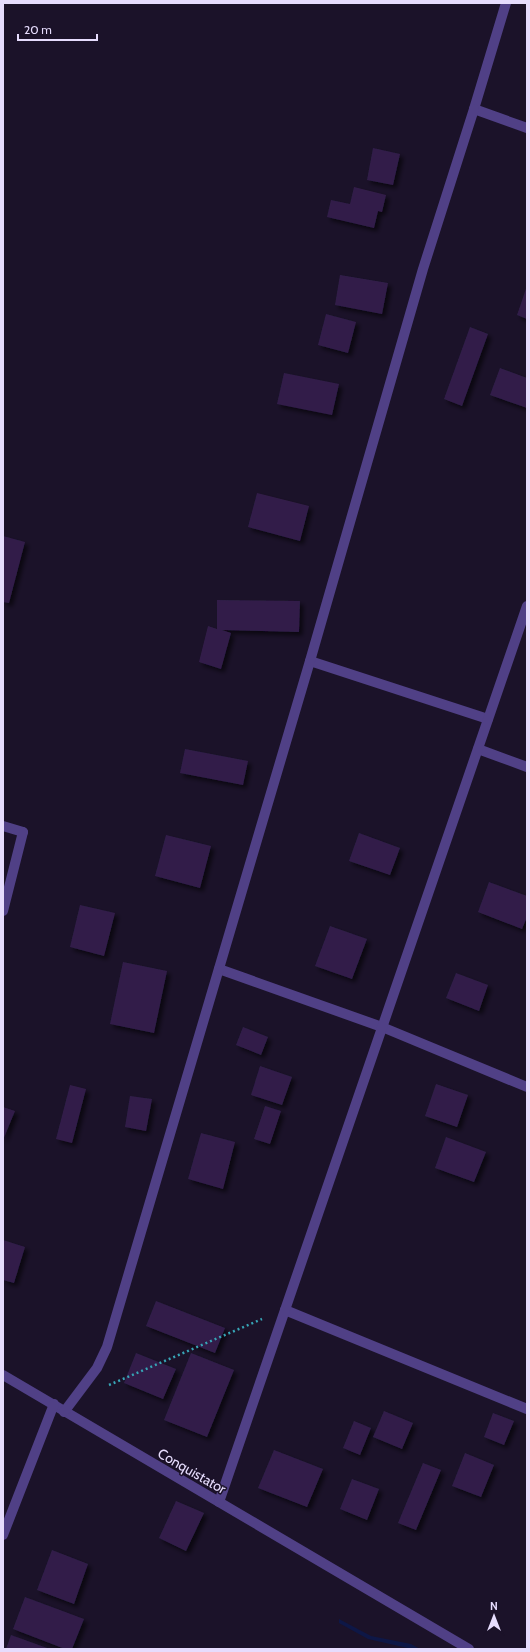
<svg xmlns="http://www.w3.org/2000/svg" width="530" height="1652" viewBox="0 0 530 1652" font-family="Cabin,sans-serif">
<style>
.water{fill:#0e1746}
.building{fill:#301f49;filter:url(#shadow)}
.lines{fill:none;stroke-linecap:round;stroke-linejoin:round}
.path{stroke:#37a5b6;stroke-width:2.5;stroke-dasharray:2 3;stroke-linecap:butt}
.lane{stroke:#504086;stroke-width:10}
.street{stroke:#504086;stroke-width:10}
.labels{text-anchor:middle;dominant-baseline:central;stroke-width:3;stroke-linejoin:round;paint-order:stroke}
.street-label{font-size:14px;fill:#e6dcfd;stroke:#1b1229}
</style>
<defs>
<filter id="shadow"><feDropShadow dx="3.5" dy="3.5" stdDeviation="2" flood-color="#0009"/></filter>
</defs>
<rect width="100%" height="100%" fill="#1b1229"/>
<polygon class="water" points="339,1619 371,1636 411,1644 420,1649 412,1649 368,1639 339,1623"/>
<g class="building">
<polygon points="373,148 400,154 393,185 367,180"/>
<polygon points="354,187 386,195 382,212 378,211 374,228 327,217 331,200 350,204"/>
<polygon points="340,275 388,283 382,314 335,305"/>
<polygon points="527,286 527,319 517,315"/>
<polygon points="326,314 356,322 348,353 318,345"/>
<polygon points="470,327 488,334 462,406 444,399"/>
<polygon points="500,368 527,378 527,408 490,395"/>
<polygon points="284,373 339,384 332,415 277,404"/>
<polygon points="257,493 309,506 300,541 248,527"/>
<polygon points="3,536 25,542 9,603 3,602"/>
<polygon points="217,600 300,601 299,632 222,630 231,633 221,669 199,662 208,626 217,629"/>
<polygon points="185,749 248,761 243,785 180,773"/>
<polygon points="359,833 400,848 390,875 349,861"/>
<polygon points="166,835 211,846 200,888 155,876"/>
<polygon points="489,882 527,896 527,917 522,929 478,912"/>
<polygon points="80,905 115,913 104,956 70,947"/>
<polygon points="330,926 367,939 352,979 315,966"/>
<polygon points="123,962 167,971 154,1033 110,1024"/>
<polygon points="456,973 488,985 479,1011 446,998"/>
<polygon points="243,1027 268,1037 261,1055 236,1045"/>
<polygon points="260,1066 292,1077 282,1105 251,1095"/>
<polygon points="436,1084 468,1095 457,1127 425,1116"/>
<polygon points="70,1085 86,1089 72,1143 56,1139"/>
<polygon points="130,1096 152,1099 146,1131 125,1127"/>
<polygon points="265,1106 281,1111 270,1144 254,1139"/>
<polygon points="3,1107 15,1111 3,1140"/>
<polygon points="201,1133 235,1142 223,1189 188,1179"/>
<polygon points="446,1137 486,1152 474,1182 435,1168"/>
<polygon points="3,1240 25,1247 14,1283 3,1280"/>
<polygon points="156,1301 225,1328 215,1353 146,1326"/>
<polygon points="136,1353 176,1369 163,1399 124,1383"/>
<polygon points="191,1353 234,1370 207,1437 164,1420"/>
<polygon points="384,1411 413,1423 402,1449 373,1437"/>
<polygon points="493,1413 514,1421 504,1445 484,1437"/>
<polygon points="354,1421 371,1428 360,1455 343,1448"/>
<polygon points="274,1450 323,1469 307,1507 258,1488"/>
<polygon points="465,1453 494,1465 481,1497 452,1486"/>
<polygon points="423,1463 441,1470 416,1530 398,1523"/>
<polygon points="352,1479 379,1489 367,1520 340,1509"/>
<polygon points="176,1501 204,1513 186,1551 159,1538"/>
<polygon points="52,1550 88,1564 74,1604 37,1590"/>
<polygon points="25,1597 84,1619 72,1649 65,1649 13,1629"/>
<polygon points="11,1635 47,1648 46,1649 6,1649"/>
</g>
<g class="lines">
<polyline class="path" points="109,1385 262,1319"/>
<g class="lane">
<polyline points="506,3 474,109 527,128"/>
<polyline points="310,661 488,719"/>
<polyline points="478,749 527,767"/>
<polyline points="3,911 23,832"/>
<polyline points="219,969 382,1027 527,1087"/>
<polyline points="285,1310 527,1409"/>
</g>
<g class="street">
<polyline points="3,826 23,832"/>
<polyline points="3,1375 469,1649"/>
<polyline points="64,1412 97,1368 107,1347 310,661 423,269 474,109"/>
<polyline points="219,1502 527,606"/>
<polyline points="3,1535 54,1404"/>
</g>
</g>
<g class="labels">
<g class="street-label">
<text transform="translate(192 1471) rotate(30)">Conquistator</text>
</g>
</g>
<rect width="530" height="1652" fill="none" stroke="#e6dcfd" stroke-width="8"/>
<g transform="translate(494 1616)" stroke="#1b1229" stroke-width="3" paint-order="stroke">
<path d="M0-3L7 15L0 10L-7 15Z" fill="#e6dcfd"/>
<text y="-6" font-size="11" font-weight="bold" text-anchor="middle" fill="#e6dcfd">N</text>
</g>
<path d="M18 34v6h79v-6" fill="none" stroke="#e6dcfd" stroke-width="2"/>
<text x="24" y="34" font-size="12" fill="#e6dcfd" stroke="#1b1229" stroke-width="3" paint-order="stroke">20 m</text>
</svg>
